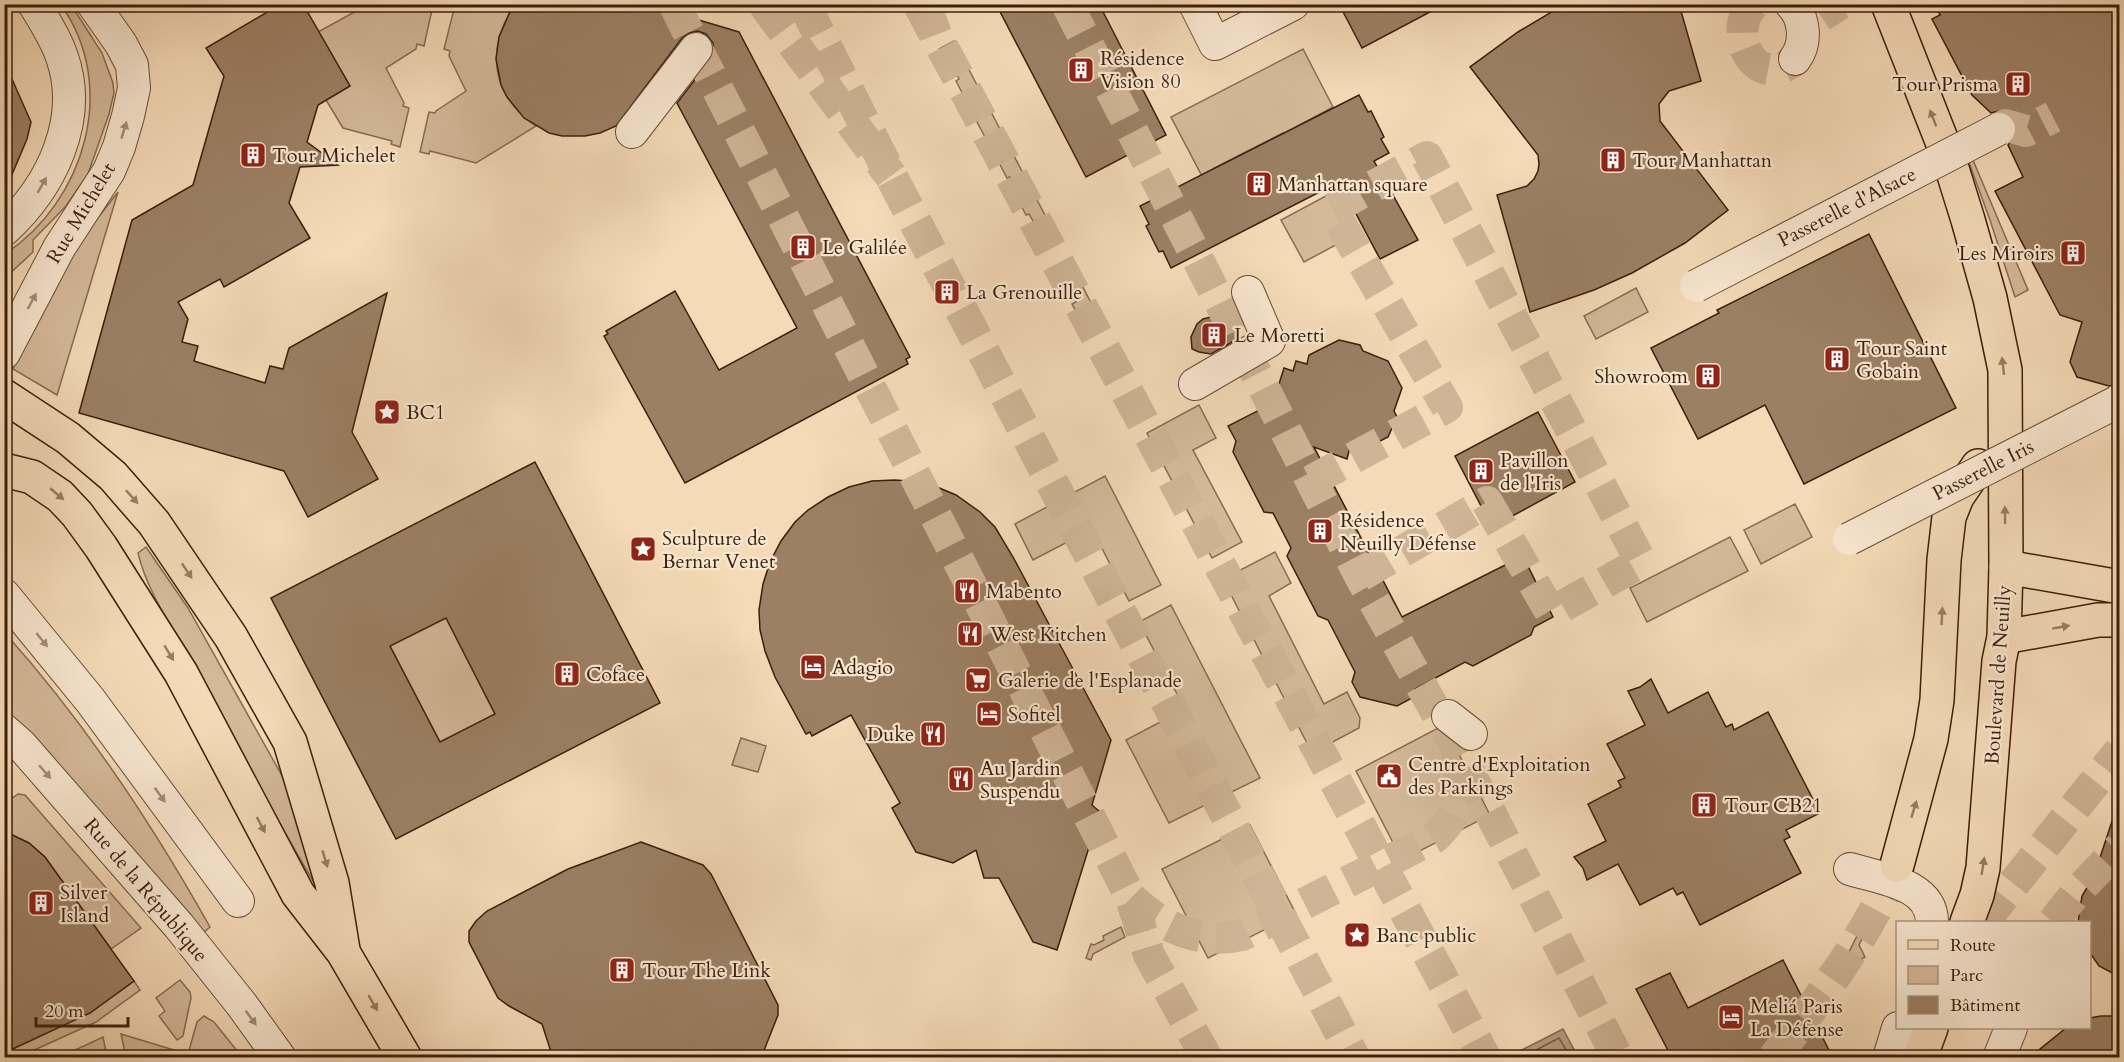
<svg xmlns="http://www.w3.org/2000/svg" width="2124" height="1062" viewBox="0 0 2124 1062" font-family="Cardo,serif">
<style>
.green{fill:#d5ba9a;stroke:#886c52;stroke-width:1.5}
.water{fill:#b59a7d;stroke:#85684f;stroke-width:1.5}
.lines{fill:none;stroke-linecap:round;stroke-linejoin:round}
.shore{stroke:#785c44;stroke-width:1.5}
.building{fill:#9c8064;stroke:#3c1e0b;stroke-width:1.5;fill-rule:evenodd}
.minor-tunnel{stroke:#cfb495;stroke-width:32;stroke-dasharray:32 16;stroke-linecap:butt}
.major-tunnel{stroke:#cfb495;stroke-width:33;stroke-dasharray:33 16;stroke-linecap:butt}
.highway-tunnel{stroke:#cfb495;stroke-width:33;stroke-dasharray:33 16;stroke-linecap:butt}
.minor-casing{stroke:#6a4d36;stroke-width:34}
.major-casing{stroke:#3c1e0b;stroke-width:36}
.minor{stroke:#f8e7d0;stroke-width:32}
.major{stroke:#f4dab7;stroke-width:33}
.minor-bridge-casing{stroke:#6a4d36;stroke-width:34;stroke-linecap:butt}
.minor-bridge{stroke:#f8e7d0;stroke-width:32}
.oneway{fill:#987c61}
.oneway2{fill:#a38d77}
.labels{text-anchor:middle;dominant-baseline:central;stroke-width:4.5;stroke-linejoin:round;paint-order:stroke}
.poi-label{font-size:20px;fill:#3c1e0b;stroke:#f8e7d0;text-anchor:start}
.street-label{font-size:20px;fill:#3c1e0b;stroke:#f8e7d0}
</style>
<rect width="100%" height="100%" fill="#f4dab7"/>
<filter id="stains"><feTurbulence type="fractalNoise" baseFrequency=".00333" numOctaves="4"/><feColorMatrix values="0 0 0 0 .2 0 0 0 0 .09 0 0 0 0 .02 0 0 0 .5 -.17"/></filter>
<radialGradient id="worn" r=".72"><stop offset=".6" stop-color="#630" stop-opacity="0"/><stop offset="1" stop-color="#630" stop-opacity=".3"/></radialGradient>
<g class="green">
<path d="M 61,5 L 82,5 L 75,11 L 102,53 L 113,83 L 114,93 L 109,114 L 88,174 L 66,206 L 33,240 L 33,252 L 5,278 L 5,254 C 85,201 119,86 61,5 Z"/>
<polygon points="367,5 433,5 424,46 417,44 416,49 386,68 404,103 403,106 409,108 400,147 391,144 392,141 343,128 326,100 350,86 318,32"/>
<path d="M 455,5 L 478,5 L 510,12 C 485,56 495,98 536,126 L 476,163 L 430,151 L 429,154 L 420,152 L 429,112 L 435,113 L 436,111 L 466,91 L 449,56 L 450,51 L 444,49 Z"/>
<polygon points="919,5 935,5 944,20 929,28 921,13 923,11"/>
<polygon points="954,41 1059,242 1044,250 1035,232 1038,230 1029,214 1026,215 1016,196 1019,194 1010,177 1007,178 996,157 999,154 990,138 986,139 976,120 980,118 971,101 967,102 956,81 959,79 951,63 947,64 939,49"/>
<polygon points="1303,49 1333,107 1294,128 1295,131 1285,135 1283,133 1214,168 1203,178 1171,117"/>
<polygon points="1963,146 1967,146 2028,290 2015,297 1990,220"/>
<polygon points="1392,161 1404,184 1368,203 1356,180"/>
<polygon points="1337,190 1360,232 1304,262 1281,220"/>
<polygon points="118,192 57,395 13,369 68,256"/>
<polygon points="1069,260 1103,326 1088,333 1072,304 1076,302 1067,285 1063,287 1054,268"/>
<polygon points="1636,288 1648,312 1596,339 1584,316"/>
<polygon points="1199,405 1216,438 1193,450 1242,542 1212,558 1147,433"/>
<polygon points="1105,476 1161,585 1129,601 1092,529 1033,560 1015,524"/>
<polygon points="1795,504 1812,537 1761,564 1744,530"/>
<polygon points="1730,537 1748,571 1647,622 1630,588"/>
<path d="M 146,547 L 188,608 L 295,799 L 316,886 C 273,814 234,741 194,667 C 175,632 147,592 138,553 Z"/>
<polygon points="1275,552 1291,583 1269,596 1324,704 1347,692 1360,718 1359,728 1312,753 1223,579"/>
<polygon points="1171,605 1260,778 1169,823 1126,740 1185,709 1139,622"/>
<polygon points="446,618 495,714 441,744 389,644"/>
<path d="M 4,632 C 85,722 151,822 210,927 L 204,932 L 5,714 Z"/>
<polygon points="1444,725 1490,815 1402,860 1356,771"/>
<polygon points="741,738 766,746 758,772 732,765"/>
<polygon points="18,794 25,795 141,928 111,949 45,857 29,843 5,833 4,804"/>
<polygon points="1250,825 1296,914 1208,958 1162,869"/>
<polygon points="1866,918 1869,925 1859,945 1865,957 1845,970 1842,966"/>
<polygon points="1121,927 1125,937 1093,954 1091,960 1086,958 1091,944 1094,945 1104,940 1103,936"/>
<polygon points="180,980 190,992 191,998 183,1036 177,1040 159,1016 165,1011 156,998"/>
<polygon points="134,981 140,990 96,1022 19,1057 5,1057 4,1053 90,1012"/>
<polygon points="204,1016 214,1022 242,1057 198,1057 188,1054 197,1022"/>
<polygon points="121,1034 174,1050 172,1057 126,1057"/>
<polygon points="103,1037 107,1057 60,1057"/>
</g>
<polygon class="water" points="1563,1029 1578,1057 1508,1057"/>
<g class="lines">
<polyline class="shore" points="1521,1058 1559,1038 1571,1058"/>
</g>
<g class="building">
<polygon points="281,4 303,4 350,86 318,105 307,142 338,165 300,167 289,203 310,238 224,287 220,279 178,302 188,319 182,342 198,346 194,361 265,383 270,366 283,369 289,348 387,293 352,432 378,479 308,517 284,471 79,413 132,220 193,185 224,76 206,48"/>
<polygon points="516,4 645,4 739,32 910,357 906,359 908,364 685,483 604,336 608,334 606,331 675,291 719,370 797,328 677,103 711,59 714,52 713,43 706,34 698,31 689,33 682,38 616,126 600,133 585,136 562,136 549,133 524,118 507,97 501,85 496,59 499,37 509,14"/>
<polygon points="996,4 1099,4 1166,135 1086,177"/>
<polygon points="1339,4 1445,4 1362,48"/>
<polygon points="1565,4 1679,4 1701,81 1669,91 1659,104 1660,121 1728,210 1685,243 1632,273 1594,290 1530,312 1497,195 1527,186 1534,179 1538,171 1539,164 1538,155 1470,67 1518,32"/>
<polygon points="1935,4 2120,4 2120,384 2109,386 2077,377 2070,362 2082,322 2060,315 1995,191 2023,177 2008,145 2014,138 2017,130 2015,121 2008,114 1999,111 1991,113 1972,95 1932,19 1940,15"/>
<polygon points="4,61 31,122 27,139 5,191"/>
<polygon points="1359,95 1368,112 1371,111 1384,137 1381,139 1389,153 1374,161 1418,240 1380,259 1339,182 1171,268 1163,251 1159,252 1146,226 1149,224 1140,206"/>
<polygon points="1869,234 1956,408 1804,484 1765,405 1698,439 1651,348 1719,313 1717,310"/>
<polygon points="1219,315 1230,316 1239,325 1239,331 1234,341 1211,354 1199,352 1192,349 1191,337 1197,324 1203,319"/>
<polygon points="1339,340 1360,345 1363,351 1388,361 1402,388 1394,411 1397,417 1388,437 1359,452 1350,447 1347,459 1314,447 1402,617 1523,556 1553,617 1534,627 1531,635 1473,666 1465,662 1415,689 1412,698 1397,706 1360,697 1352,682 1355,672 1328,620 1318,616 1287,556 1291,548 1273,513 1264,512 1233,452 1236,441 1228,426 1273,403 1284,368 1293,371 1296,361 1307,364 1309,355"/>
<polygon points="1538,412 1575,482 1492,527 1455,456"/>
<path d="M 535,462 L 660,703 L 396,839 L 271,598 ZM 446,618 L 495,714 L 440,742 L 390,646 Z"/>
<polygon points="895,480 919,482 937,487 956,495 980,512 995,527 1013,557 1111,740 1092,805 1100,812 1057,950 1033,942 999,878 984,878 976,850 953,863 916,852 892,808 900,803 851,715 812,736 810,732 806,734 775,677 765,651 760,630 759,610 763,584 770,562 781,541 795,522 808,510 828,497 849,487 872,481"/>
<polygon points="1651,679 1668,713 1708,692 1726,727 1732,724 1734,730 1768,712 1820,813 1786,830 1790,837 1784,840 1801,873 1700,925 1683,892 1677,895 1673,888 1640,905 1618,864 1587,880 1583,868 1574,857 1606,841 1588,804 1621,787 1618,781 1625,778 1607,744 1645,725 1628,691 1640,687"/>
<polygon points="2115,812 2120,813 2120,977 2099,966 2090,953 2090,922 2078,922 2082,896 2094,876"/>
<polygon points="4,831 29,843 45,857 134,981 90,1013 4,1053"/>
<polygon points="641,842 703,865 711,874 778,1005 778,1015 761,1058 553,1058 542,1024 509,1006 498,998 469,942 469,931 476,921 487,911 568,869"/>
<polygon points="1783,960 1833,1058 1672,1058 1636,989 1670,973 1688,1008"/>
<polygon points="2101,1016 2120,1016 2120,1058 2029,1058 2066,1028 2090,1028 2090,1018"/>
</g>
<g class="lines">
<g class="minor-tunnel">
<polyline points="674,4 1131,898 1149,955 1207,1058"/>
<polyline points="1067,4 1360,576 1459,753 1618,1058"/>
<path d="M 1754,4 C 1723,34 1759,94 1795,59"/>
<polyline points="1821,16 1840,4"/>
<polyline points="1999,129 2005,125 2026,131 2053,117"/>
<polyline points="1311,481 1447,407 1332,209 1427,157 1641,562 1551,613 1487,502 1360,576"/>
<path d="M 1131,898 C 1161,927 1201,945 1242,935 L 1434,838 C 1460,814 1464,794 1459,760"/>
<polyline points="2053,922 2076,893 2120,847"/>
</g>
<g class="major-tunnel">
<polyline points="764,4 891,176"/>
<polyline points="924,4 937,38"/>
<polyline points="1983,922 2120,751"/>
<path d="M 1774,1058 C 1821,997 1867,936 1897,865"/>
</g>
<g class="highway-tunnel">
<polyline points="804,4 891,176 1354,1058"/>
<polyline points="919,4 1374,853 1485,1058"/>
</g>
<defs>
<g id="minor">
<polyline points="1195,4 1215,44 1293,4"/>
<path d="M 1791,4 C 1805,18 1807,43 1795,59"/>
<polyline points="632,132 696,49"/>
<path d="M 4,230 C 51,187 84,120 62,57 C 56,39 44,20 34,4"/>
<polyline points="4,353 59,248 109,171 119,147 128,116 134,88 132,65 121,44 93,4"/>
<polyline points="1195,384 1269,341 1248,292"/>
<polyline points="4,595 90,700 238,901"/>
<polyline points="1448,716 1471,734"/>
<polyline points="4,730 21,745 179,926 242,1005 280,1058"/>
<path d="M 1850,869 C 1878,878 1932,883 1932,922"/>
<polyline points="1889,1058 1898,1028"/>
<polyline points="1999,1058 2011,1028"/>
</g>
<g id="major">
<polyline points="1888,4 1949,159 1968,220 1990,298 2005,370 2006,567 2004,637 1999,661 1983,868 1977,895 1967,922"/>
<polyline points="4,396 68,438 113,476 154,523 231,637 290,742 332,883 343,950"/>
<polyline points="4,470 32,477 60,496 77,514 101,547 181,673 298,894 343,952 405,1058"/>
<polyline points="2006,567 2120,587"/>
<polyline points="2004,637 2098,620 2120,620"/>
<polyline points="1897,865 1931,739 1937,700 1944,560 1949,517 1957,497 1978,466"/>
<polyline points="1920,1058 1931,1028"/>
</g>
</defs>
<use href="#minor" class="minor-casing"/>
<use href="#major" class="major-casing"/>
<use href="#minor" class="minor"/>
<use href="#major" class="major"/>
<defs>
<g id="minor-bridge">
<polyline points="1696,286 1999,129"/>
<polyline points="1849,539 2117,402"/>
</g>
</defs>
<use href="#minor-bridge" class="minor-bridge-casing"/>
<use href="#minor-bridge" class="minor-bridge"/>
</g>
<defs><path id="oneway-solid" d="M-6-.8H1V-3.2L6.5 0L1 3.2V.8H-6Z" transform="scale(1.5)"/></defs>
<g class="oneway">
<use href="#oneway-solid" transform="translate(1933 118) rotate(-111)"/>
<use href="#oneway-solid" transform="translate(2003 366) rotate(-97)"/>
<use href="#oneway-solid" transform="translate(57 494) rotate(40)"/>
<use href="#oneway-solid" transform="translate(132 497) rotate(48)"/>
<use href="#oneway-solid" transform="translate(2005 515) rotate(-91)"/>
<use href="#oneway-solid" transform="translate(187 571) rotate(56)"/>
<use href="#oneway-solid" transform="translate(1942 616) rotate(-87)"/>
<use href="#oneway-solid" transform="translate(2061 627) rotate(-10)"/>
<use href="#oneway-solid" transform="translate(169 653) rotate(59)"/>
<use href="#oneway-solid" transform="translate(1914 809) rotate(-73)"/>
<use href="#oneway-solid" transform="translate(261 825) rotate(62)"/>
<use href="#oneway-solid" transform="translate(325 859) rotate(73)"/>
<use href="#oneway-solid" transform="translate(1983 866) rotate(-81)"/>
<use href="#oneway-solid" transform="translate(373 1003) rotate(60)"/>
</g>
<g class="oneway2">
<use href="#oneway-solid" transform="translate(124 130) rotate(-73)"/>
<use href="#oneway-solid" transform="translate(42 185) rotate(-60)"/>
<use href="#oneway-solid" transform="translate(32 301) rotate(-62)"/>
<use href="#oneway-solid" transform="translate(42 640) rotate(51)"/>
<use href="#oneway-solid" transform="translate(45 772) rotate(49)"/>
<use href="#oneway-solid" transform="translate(160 795) rotate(54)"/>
<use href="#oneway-solid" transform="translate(251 1018) rotate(54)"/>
</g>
<defs>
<symbol id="building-square" viewBox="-11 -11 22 22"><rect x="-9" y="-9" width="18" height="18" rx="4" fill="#8f2418" stroke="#f8e7d0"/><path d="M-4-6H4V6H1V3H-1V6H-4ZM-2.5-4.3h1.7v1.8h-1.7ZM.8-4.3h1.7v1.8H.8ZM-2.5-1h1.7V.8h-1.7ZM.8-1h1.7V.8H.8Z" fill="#fff"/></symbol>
<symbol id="sight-square" viewBox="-11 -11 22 22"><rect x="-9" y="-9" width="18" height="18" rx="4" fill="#8f2418" stroke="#f8e7d0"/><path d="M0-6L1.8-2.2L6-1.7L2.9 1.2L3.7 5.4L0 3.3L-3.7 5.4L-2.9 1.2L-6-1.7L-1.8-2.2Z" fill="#fff"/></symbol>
<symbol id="restaurant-square" viewBox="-11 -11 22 22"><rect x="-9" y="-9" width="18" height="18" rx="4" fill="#8f2418" stroke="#f8e7d0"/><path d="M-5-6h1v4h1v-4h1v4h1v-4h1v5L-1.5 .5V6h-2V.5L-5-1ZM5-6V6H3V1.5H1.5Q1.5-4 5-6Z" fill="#fff"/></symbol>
<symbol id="hotel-square" viewBox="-11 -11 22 22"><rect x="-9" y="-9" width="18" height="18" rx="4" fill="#8f2418" stroke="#f8e7d0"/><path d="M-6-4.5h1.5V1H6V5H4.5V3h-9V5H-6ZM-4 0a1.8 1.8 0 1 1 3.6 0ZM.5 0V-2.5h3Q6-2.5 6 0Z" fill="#fff"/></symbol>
<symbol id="supermarket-square" viewBox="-11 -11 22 22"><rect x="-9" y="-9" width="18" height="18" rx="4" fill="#8f2418" stroke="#f8e7d0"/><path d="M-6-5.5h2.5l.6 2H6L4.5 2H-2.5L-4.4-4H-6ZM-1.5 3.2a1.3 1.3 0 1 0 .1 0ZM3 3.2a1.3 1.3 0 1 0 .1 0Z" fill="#fff"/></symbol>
<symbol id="civic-square" viewBox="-11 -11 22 22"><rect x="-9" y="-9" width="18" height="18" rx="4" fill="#8f2418" stroke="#f8e7d0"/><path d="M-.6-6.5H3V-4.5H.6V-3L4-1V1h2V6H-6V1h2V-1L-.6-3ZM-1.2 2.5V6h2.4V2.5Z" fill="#fff"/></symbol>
</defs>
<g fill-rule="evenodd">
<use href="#building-square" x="1066" y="55" width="30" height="30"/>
<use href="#building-square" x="2003" y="69" width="30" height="30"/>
<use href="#building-square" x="238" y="140" width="30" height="30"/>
<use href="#building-square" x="1598" y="145" width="30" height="30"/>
<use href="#building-square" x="1244" y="169" width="30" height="30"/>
<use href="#building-square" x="788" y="232" width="30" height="30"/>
<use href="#building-square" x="2058" y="238" width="30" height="30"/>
<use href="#building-square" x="932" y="277" width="30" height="30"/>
<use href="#building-square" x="1199" y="320" width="30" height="30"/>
<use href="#building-square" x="1822" y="344" width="30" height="30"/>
<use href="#building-square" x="1693" y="361" width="30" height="30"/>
<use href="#sight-square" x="372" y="397" width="30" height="30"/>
<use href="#building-square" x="1466" y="456" width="30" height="30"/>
<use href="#building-square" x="1305" y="516" width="30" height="30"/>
<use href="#sight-square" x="628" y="534" width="30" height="30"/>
<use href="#restaurant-square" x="952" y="576" width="30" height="30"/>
<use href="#restaurant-square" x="955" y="619" width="30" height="30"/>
<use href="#hotel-square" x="798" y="652" width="30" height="30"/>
<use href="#building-square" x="552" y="659" width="30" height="30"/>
<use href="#supermarket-square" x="963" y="665" width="30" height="30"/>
<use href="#hotel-square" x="974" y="699" width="30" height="30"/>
<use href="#restaurant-square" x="918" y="719" width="30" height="30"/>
<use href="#civic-square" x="1374" y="761" width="30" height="30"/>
<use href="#restaurant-square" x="946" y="764" width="30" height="30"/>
<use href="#building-square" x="1689" y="790" width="30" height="30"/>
<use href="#building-square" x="26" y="888" width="30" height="30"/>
<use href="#sight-square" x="1342" y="920" width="30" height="30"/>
<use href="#building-square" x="607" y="955" width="30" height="30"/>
<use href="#hotel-square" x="1716" y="1002" width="30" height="30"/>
</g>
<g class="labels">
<g class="poi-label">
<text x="1100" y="58">Résidence<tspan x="1100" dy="23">Vision 80</tspan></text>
<text x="1998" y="84" text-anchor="end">Tour Prisma</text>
<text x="272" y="155">Tour Michelet</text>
<text x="1632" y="160">Tour Manhattan</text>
<text x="1278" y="184">Manhattan square</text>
<text x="822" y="247">Le Galilée</text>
<text x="2054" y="253" text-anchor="end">Les Miroirs</text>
<text x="966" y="292">La Grenouille</text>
<text x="1234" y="335">Le Moretti</text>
<text x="1856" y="348">Tour Saint<tspan x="1856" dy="23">Gobain</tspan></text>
<text x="1688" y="376" text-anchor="end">Showroom</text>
<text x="406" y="412">BC1</text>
<text x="1500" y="460">Pavillon<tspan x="1500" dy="23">de l'Iris</tspan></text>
<text x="1340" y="520">Résidence<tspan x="1340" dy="23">Neuilly Défense</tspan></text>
<text x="662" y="538">Sculpture de<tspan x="662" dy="23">Bernar Venet</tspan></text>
<text x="986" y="591">Mabento</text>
<text x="990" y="634">West Kitchen</text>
<text x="832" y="667">Adagio</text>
<text x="586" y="674">Coface</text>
<text x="998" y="680">Galerie de l'Esplanade</text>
<text x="1008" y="714">Sofitel</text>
<text x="914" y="734" text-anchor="end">Duke</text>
<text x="1408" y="764">Centre d'Exploitation<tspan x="1408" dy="23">des Parkings</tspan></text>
<text x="980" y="768">Au Jardin<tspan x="980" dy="23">Suspendu</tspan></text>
<text x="1724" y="805">Tour CB21</text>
<text x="60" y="892">Silver<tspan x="60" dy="23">Island</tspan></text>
<text x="1376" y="935">Banc public</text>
<text x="642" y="970">Tour The Link</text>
<text x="1750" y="1006">Meliá Paris<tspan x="1750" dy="23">La Défense</tspan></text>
</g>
<g class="street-label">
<text transform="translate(1847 207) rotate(-27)">Passerelle d'Alsace</text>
<text transform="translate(81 213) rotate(-59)">Rue Michelet</text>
<text transform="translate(1983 470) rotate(-27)">Passerelle Iris</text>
<text transform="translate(1998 675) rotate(-86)">Boulevard de Neuilly</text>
<text transform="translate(146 890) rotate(50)">Rue de la République</text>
</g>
</g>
<rect width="2124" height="1062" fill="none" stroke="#f4dab7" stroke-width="24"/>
<rect x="6" y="6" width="2112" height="1050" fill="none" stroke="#3c1e0b" stroke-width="3"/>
<rect x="12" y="12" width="2100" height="1038" fill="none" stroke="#3c1e0b" stroke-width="1.5"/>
<rect x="1896" y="921" width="195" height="108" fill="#f8e7d0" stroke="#ad9781" stroke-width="1.5"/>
<rect x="1908" y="940" width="30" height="9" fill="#f4dab7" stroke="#ad9781" stroke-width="1.5"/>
<text x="1950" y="951" font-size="18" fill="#3c1e0b">Route</text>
<rect x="1908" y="966" width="30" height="18" fill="#d5ba9a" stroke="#ad9781" stroke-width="1.5"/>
<text x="1950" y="981" font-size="18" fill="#3c1e0b">Parc</text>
<rect x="1908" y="996" width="30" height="18" fill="#9c8064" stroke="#ad9781" stroke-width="1.5"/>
<text x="1950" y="1011" font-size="18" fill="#3c1e0b">Bâtiment</text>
<path d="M36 1017v9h92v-9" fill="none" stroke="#3c1e0b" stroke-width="3"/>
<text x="45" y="1017" font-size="18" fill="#3c1e0b" stroke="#f8e7d0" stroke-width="4.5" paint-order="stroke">20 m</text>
<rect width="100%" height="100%" filter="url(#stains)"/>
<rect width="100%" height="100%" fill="url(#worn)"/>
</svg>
